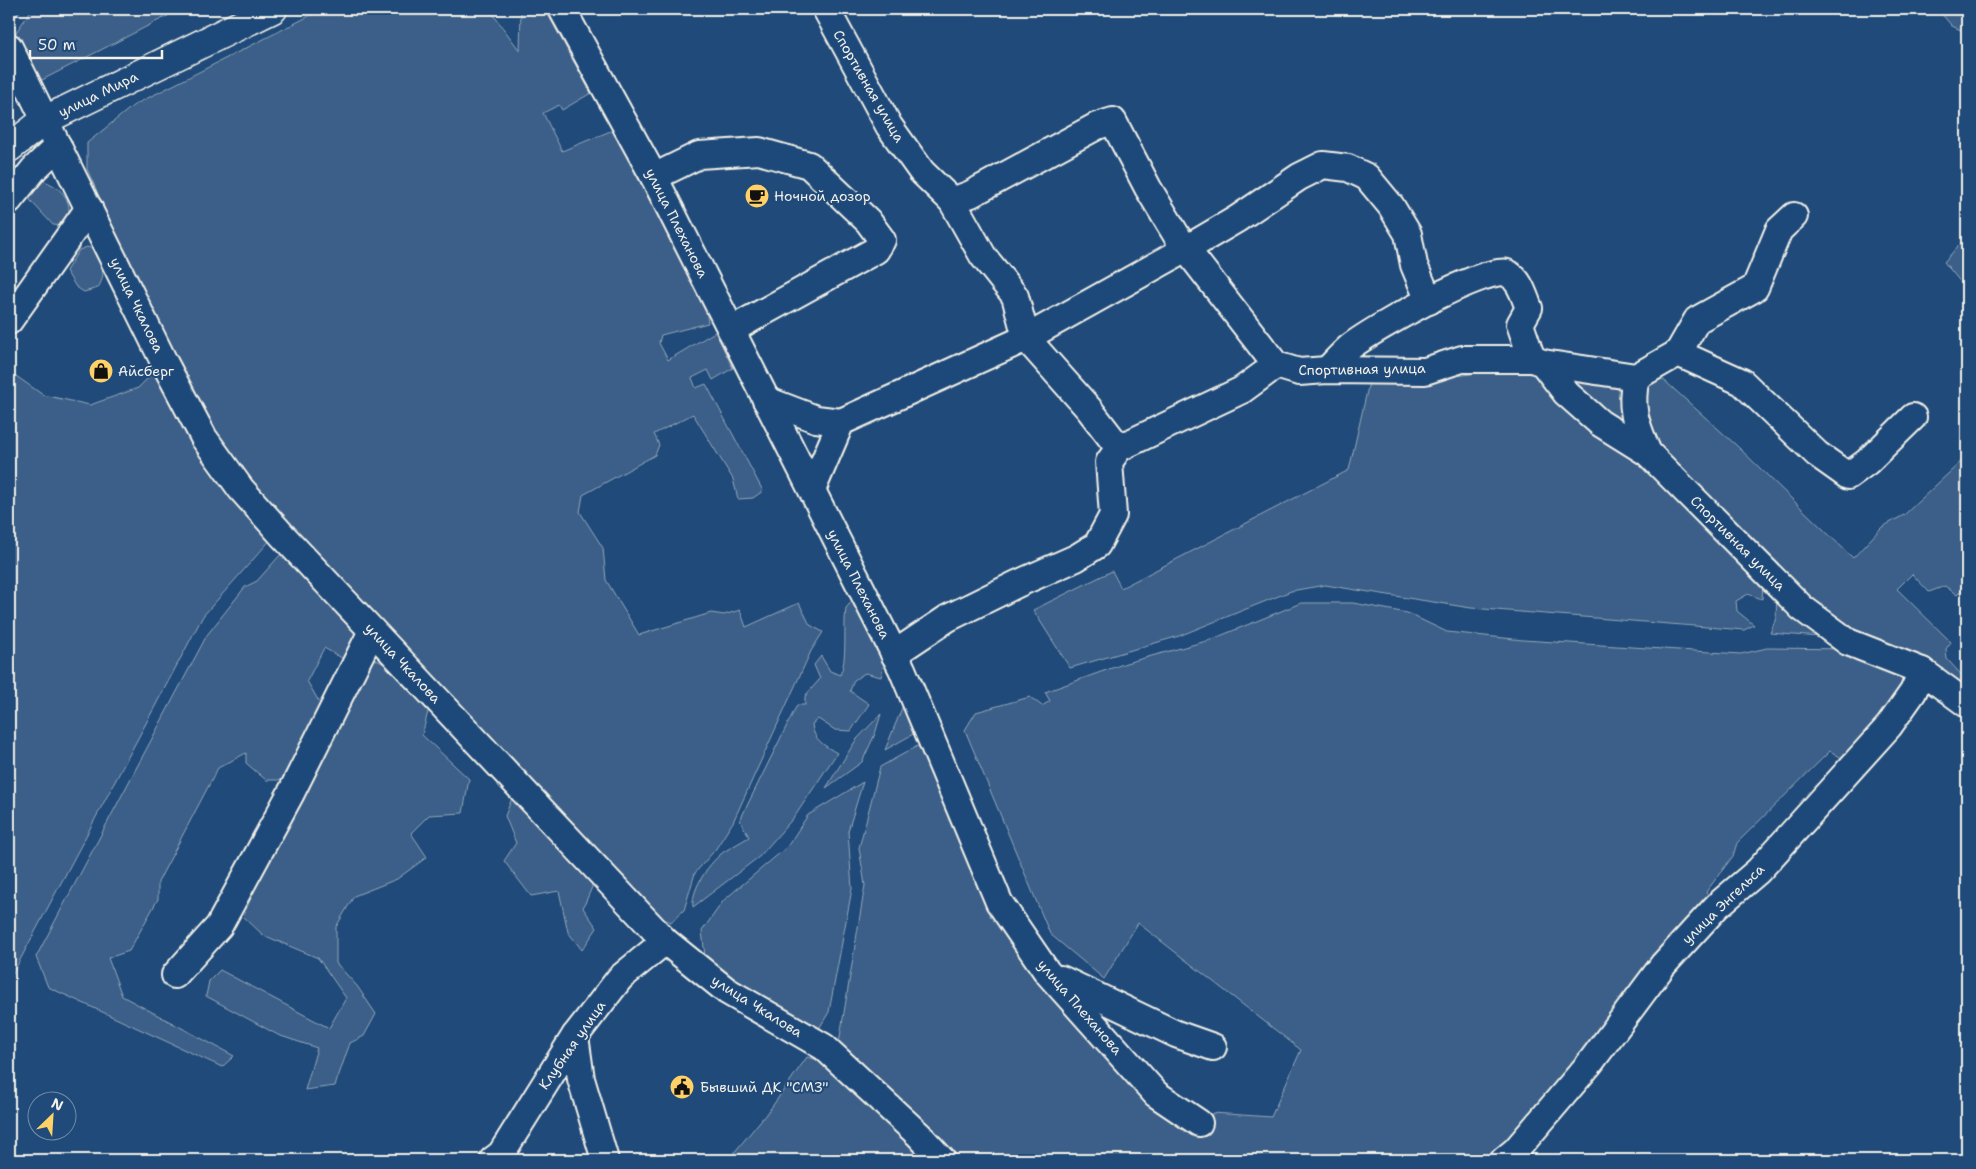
<svg xmlns="http://www.w3.org/2000/svg" width="1976" height="1169" viewBox="0 0 1976 1169" font-family="'Shantell Sans',sans-serif">
<style>
.green{fill:#3a5f88;stroke:#97a8b8}
.lines{fill:none;stroke-linecap:round;stroke-linejoin:round}
.minor-casing{stroke:#f4f1e8;stroke-width:30}
.highway-casing{stroke:#f4f1e8;stroke-width:31}
.minor{stroke:#1f4a7a;stroke-width:26}
.highway{stroke:#1f4a7a;stroke-width:28}
.labels{text-anchor:middle;dominant-baseline:central;stroke-width:4;stroke-linejoin:round;paint-order:stroke}
.street-label{font-size:14px;fill:#f4f1e8;stroke:#1f4a7a}
.poi-label{font-size:14px;fill:#f4f1e8;stroke:#1f4a7a;text-anchor:start}
</style>
<rect width="100%" height="100%" fill="#1f4a7a"/>
<filter id="ink" filterUnits="userSpaceOnUse"><feTurbulence type="fractalNoise" baseFrequency=".02" numOctaves="2"/><feDisplacementMap in="SourceGraphic" scale="10" xChannelSelector="R" yChannelSelector="G"/><feConvolveMatrix kernelMatrix="1 2 1 2 8 2 1 2 1" color-interpolation-filters="sRGB"/></filter>
<g filter="url(#ink)">
<g class="green">
<polygon points="9,9 21,9 9,28"/>
<polygon points="32,9 181,9 40,81 12,38"/>
<polygon points="323,9 441,9 444,14 473,9 489,9 520,51 521,9 545,9 591,93 562,110 559,105 543,113 562,151 613,130 706,309 708,323 661,335 659,343 668,360 715,332 733,368 713,380 708,370 692,378 696,388 706,384 763,491 753,498 738,499 733,479 693,414 654,434 659,445 655,455 583,495 580,512 603,548 606,580 639,635 711,613 724,615 740,610 746,627 799,603 810,625 823,632 811,651 733,822 715,850 695,873 684,910 671,922 658,917 278,514 218,440 157,327 87,169 87,143 134,105"/>
<polygon points="1907,9 1967,9 1967,33 1952,26 1939,11 1912,16"/>
<path d="M 41,180 C 63,187 76,203 65,226 L 53,225 L 30,200 L 30,185 Z"/>
<polygon points="1967,236 1967,290 1944,262"/>
<path d="M 87,247 L 94,249 C 102,263 107,273 98,288 L 84,292 L 76,287 L 66,271 L 79,250 Z"/>
<polygon points="1522,367 1543,376 1648,461 1763,584 1762,599 1748,594 1736,601 1737,611 1754,625 1744,630 1471,608 1325,585 1291,591 1179,636 1070,668 1033,610 1112,571 1121,588 1349,470 1370,378 1427,380"/>
<polygon points="9,371 43,395 90,405 138,388 154,372 190,440 252,517 273,537 203,616 12,975 9,973"/>
<polygon points="1656,373 1736,445 1853,558 1882,527 1904,515 1967,456 1967,585 1957,595 1945,586 1929,592 1912,574 1897,589 1951,642 1946,649 1947,659 1967,681 1967,694 1917,655 1880,646 1851,635 1846,622 1840,621 1832,625 1653,449 1641,391"/>
<polygon points="1577,382 1624,383 1632,433 1568,385"/>
<polygon points="281,554 295,560 357,633 349,662 324,648 307,681 325,712 290,780 266,780 246,763 246,753 218,768 158,882 158,899 129,951 108,958 122,996 234,1056 222,1067 48,987 36,957 207,635 245,587 257,581"/>
<polygon points="1777,589 1832,638 1770,633 1776,618"/>
<path d="M 853,600 L 884,663 L 881,677 L 865,673 L 854,680 L 850,691 L 869,704 L 851,731 L 835,730 L 818,719 L 812,724 C 813,740 825,746 837,753 L 795,816 L 760,856 L 693,907 C 691,889 710,861 725,851 C 733,846 741,842 749,837 L 740,820 L 797,705 L 805,705 L 805,696 L 820,679 L 814,665 L 821,656 L 830,671 L 840,675 C 848,659 843,628 846,608 Z"/>
<polygon points="1301,603 1353,603 1407,613 1447,632 1523,640 1741,654 1767,648 1849,649 1899,675 1905,687 1850,763 1830,751 1737,843 1733,856 1706,892 1712,900 1494,1160 952,1160 838,1049 865,885 859,848 880,767 923,743 1068,1009 1181,1129 1200,1130 1213,1113 1271,1117 1301,1050 1138,923 1104,979 1050,934 965,730 976,712 1030,697 1042,706 1050,701 1045,692 1126,663 1210,640"/>
<polygon points="372,658 389,666 430,704 422,735 469,779 463,813 429,815 411,833 427,857 397,879 354,896 336,927 336,963 357,986 376,1014 364,1036 350,1043 335,1086 305,1090 317,1048 278,1035 206,996 209,981 220,970 329,1028 346,998 318,958 263,935 243,916 306,777"/>
<polygon points="904,703 915,733 885,750"/>
<polygon points="881,714 875,734 862,762 826,788 856,740"/>
<polygon points="863,782 848,831 852,889 829,1012 817,1032 737,982 705,956 702,931 724,900 787,847 808,815"/>
<polygon points="512,798 592,874 592,887 583,908 597,928 582,950 568,932 559,891 531,896 504,861 516,843 505,816"/>
<polygon points="807,1057 821,1061 862,1097 923,1160 728,1160 771,1108"/>
</g>
<g class="lines">
<defs>
<g id="minor">
<polyline points="562,9 654,177 902,669 999,902 1047,972 1156,1094 1199,1123"/>
<polyline points="826,9 889,126 922,172 952,201 971,194 1097,126 1113,121 1148,188 1180,241 1276,365 1299,372 1327,370 1425,371 1462,359 1532,359 1543,363 1566,393 1600,423 1648,453 1802,608 1848,642 1922,671 1967,704"/>
<polyline points="9,47 164,362 204,438 241,489 283,536 665,941 727,991 824,1047 919,1135 942,1160"/>
<polyline points="654,177 699,155 759,151 809,165 868,221 882,240 876,250 731,330"/>
<polyline points="9,200 34,169 58,146"/>
<polyline points="952,201 983,256 1015,296 1026,338 1089,409 1119,448"/>
<polyline points="9,321 89,208"/>
<polyline points="1678,353 1697,320 1755,288 1779,230 1794,216"/>
<polyline points="1543,363 1636,377 1678,353 1742,382 1817,454 1848,476 1867,462 1913,417"/>
<path d="M 1327,370 C 1334,363 1341,355 1349,348 C 1369,331 1485,265 1507,273 C 1520,279 1524,296 1529,308 L 1520,324 L 1532,359"/>
<path d="M 1636,377 C 1629,409 1636,424 1648,453"/>
<polyline points="766,400 816,419 841,422"/>
<polyline points="812,490 841,422 1026,338 1186,249 1237,219 1299,177 1323,165 1348,168 1367,177 1391,206 1408,234 1414,265 1429,301"/>
<polyline points="894,654 948,618 1017,584 1076,558 1097,545 1113,515 1109,462 1119,448 1242,390 1276,365"/>
<polyline points="175,975 219,926 291,793 372,631"/>
<polyline points="1061,979 1176,1034 1213,1047"/>
<polyline points="575,1036 581,1079 605,1160"/>
<polyline points="493,1160 501,1154 575,1036 620,978 665,941"/>
<polyline points="1504,1160 1516,1150 1590,1063 1663,965 1717,906 1758,871 1889,726 1913,692 1922,671"/>
</g>
<polyline id="highway" points="9,148 45,120 273,9"/>
</defs>
<use href="#minor" class="minor-casing"/>
<use href="#highway" class="highway-casing"/>
<use href="#minor" class="minor"/>
<use href="#highway" class="highway"/>
</g>
</g>
<defs>
<symbol id="cafe-disc" viewBox="-11 -11 22 22"><circle r="9.5" fill="#ffd166" stroke="#1f4a7a"/><path d="M-5.5-4.5H6V0H3Q3 3.5 0 3.5H-2.5Q-5.5 3.5-5.5 0ZM3-3.2v2h1.7v-2ZM-6 4.5H4V6H-6Z" fill="#111"/></symbol>
<symbol id="shop-disc" viewBox="-11 -11 22 22"><circle r="9.5" fill="#ffd166" stroke="#1f4a7a"/><path d="M-5-2.5h2.3a2.7 3.5 0 0 1 5.4 0H5L5.5 6h-11ZM-1.5-2.5h3a1.5 2.3 0 0 0-3 0Z" fill="#111"/></symbol>
<symbol id="civic-disc" viewBox="-11 -11 22 22"><circle r="9.5" fill="#ffd166" stroke="#1f4a7a"/><path d="M-.6-6.5H3V-4.5H.6V-3L4-1V1h2V6H-6V1h2V-1L-.6-3ZM-1.2 2.5V6h2.4V2.5Z" fill="#111"/></symbol>
</defs>
<g fill-rule="evenodd">
<use href="#cafe-disc" x="743" y="182" width="28" height="28"/>
<use href="#shop-disc" x="87" y="357" width="28" height="28"/>
<use href="#civic-disc" x="668" y="1073" width="28" height="28"/>
</g>
<g class="labels">
<g class="street-label">
<text transform="translate(869 86) rotate(60)">Спортивная улица</text>
<text transform="translate(98 94) rotate(-26)">улица Мира</text>
<text transform="translate(677 223) rotate(63)">улица Плеханова</text>
<text transform="translate(137 305) rotate(64)">улица Чкалова</text>
<text transform="translate(1362 369) rotate(-1)">Спортивная улица</text>
<text transform="translate(1738 543) rotate(45)">Спортивная улица</text>
<text transform="translate(859 584) rotate(63)">улица Плеханова</text>
<text transform="translate(403 663) rotate(47)">улица Чкалова</text>
<text transform="translate(1723 904) rotate(-44)">улица Энгельса</text>
<text transform="translate(757 1006) rotate(32)">улица Чкалова</text>
<text transform="translate(1080 1007) rotate(49)">улица Плеханова</text>
<text transform="translate(572 1045) rotate(-55)">Клубная улица</text>
</g>
<g class="poi-label">
<text x="774" y="196">Ночной дозор</text>
<text x="118" y="371">Айсберг</text>
<text x="700" y="1087">Бывший ДК "СМЗ"</text>
</g>
</g>
<rect width="1976" height="1169" fill="none" stroke="#1f4a7a" stroke-width="30"/>
<rect x="15" y="15" width="1946" height="1139" fill="none" stroke="#f4f1e8" stroke-width="2" filter="url(#ink)"/>
<g transform="translate(52 1116) rotate(25)"><circle r="24" fill="#1f4a7a" stroke="#748da6"/>
<path d="M0-4L9 19L0 12L-9 19Z" fill="#ffd166"/>
<text y="-8" font-size="14" font-weight="bold" text-anchor="middle" fill="#f4f1e8">N</text>
</g>
<path d="M30 50v8h132v-8" fill="none" stroke="#f4f1e8" stroke-width="2.5"/>
<text x="38" y="50" font-size="15" fill="#f4f1e8" stroke="#1f4a7a" stroke-width="4" paint-order="stroke">50 m</text>
</svg>
